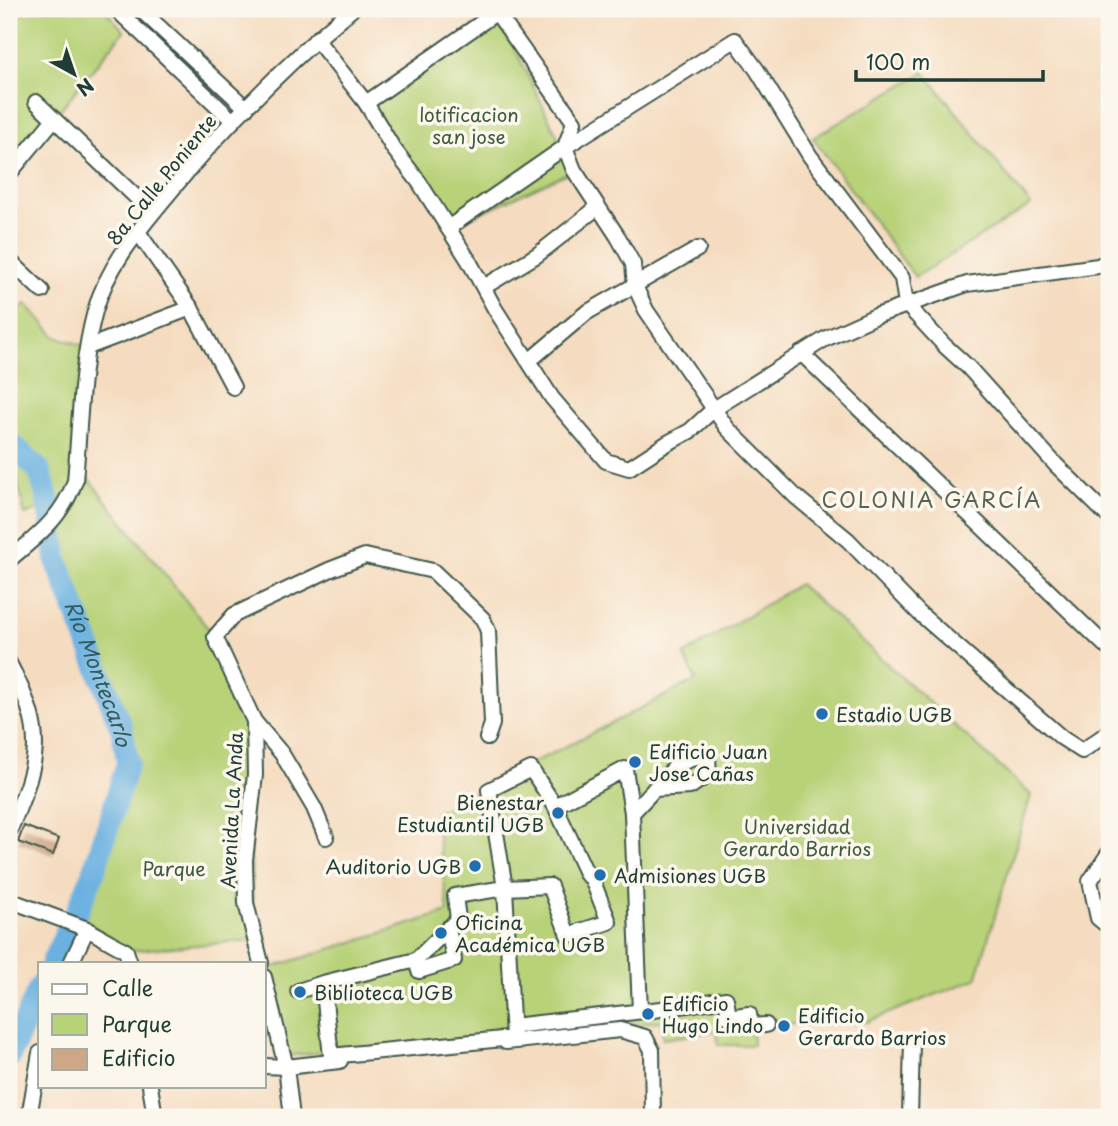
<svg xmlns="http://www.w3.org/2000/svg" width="1118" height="1126" viewBox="0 0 1118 1126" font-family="'Playpen Sans',sans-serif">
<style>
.green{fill:#b8d278;stroke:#6c8856;stroke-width:2}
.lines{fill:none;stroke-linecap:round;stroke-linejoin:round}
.river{stroke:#6ab1e1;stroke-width:23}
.building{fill:#cea787}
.minor-casing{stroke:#3f5549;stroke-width:18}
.minor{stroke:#fff;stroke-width:14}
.poi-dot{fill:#1f6fb2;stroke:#fbf7ec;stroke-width:2.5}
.labels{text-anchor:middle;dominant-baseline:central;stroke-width:7;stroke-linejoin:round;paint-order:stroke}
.park-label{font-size:19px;fill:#3e5b42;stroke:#fbf7ec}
.street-label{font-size:19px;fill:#1f3d34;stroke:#fbf7ec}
.poi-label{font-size:19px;fill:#1f3d34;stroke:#fbf7ec;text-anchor:start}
.neighbourhood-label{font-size:21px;letter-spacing:2px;fill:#5c6251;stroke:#fbf7ec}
.water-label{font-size:21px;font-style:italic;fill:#325a5f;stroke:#fbf7ec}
</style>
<rect width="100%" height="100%" fill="#fbf7ec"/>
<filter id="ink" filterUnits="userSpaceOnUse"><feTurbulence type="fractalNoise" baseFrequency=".0143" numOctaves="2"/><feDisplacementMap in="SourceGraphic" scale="14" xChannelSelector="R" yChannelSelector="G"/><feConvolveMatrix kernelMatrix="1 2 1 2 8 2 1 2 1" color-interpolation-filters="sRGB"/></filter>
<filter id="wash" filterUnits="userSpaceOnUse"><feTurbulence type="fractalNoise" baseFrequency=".00686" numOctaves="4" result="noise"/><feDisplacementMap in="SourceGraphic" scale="28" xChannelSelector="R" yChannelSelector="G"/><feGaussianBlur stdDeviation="1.57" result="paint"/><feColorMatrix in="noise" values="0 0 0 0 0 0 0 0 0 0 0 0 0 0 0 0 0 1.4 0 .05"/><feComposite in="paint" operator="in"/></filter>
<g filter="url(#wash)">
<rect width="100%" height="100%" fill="#f5dcc0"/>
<g class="green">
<polygon points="9,9 104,9 124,31 9,173"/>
<polygon points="497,12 574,170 448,228 366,103"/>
<polygon points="924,72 1031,205 915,277 813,138"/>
<polygon points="26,304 56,337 88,347 76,463 215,637 255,737 249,817 255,940 126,951 76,914 128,762 95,662 57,561 64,499 25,515 15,470 9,465 9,318"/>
<polygon points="799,584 1031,795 976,979 866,1022 766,1025 752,1029 753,1045 718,1045 717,1031 663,1039 661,1021 284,1056 270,968 448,912 435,813 696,680 684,655"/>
</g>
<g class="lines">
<g class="river">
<path id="s1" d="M 9,442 L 39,470 L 47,496 L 57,561 L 122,730 L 128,762 L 93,874 L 76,914"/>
<polyline points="52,963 65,935"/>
<polyline points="9,1057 40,987"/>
</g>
</g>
<g id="blocks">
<polygon class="building" points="24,826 59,839 53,855 18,842"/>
</g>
</g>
<g filter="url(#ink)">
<use href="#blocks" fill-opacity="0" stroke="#3f5549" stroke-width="2"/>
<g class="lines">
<defs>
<g id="minor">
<polyline points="116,9 233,121"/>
<polyline points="140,9 246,108"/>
<polyline points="494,9 574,122 565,147 574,170 618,237 633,264 635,286 646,310 727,428 795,496 848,540 919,613 1062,738 1082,751 1109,732"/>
<polyline points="316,39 366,103 393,148 419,182 469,261 495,309 552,398 606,461 629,468 666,444 690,431 714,409 825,339 876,316 967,284 1098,266 1109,261"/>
<polyline points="36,102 138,199"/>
<polyline points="366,103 497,12"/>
<polyline points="9,174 54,119"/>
<polyline points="448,228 565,147 735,40 757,70 810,156 902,278 906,304 945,346 968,367 1056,465 1109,517"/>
<polyline points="138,232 191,308 233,387"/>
<polyline points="9,260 42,291"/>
<polyline points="484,287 537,255 598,207"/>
<polyline points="88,347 191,308"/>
<polyline points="801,353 1109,649"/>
<polyline points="529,361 586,313 698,249"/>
<path d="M 9,560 C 37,536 62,518 75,481 C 80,425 80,366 95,311 C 108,263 144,224 175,186 C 229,122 288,62 352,9"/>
<path d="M 9,663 C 48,737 39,759 9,832"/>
<polyline points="254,721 282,754 314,808 326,837"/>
<polyline points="555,806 587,875 590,874 609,922 568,935 550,886 505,888 455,896 458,919 416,960 323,983 331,1056 513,1038 505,888 489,790 531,769 555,806 625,769 632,813 678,764 703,755 708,758 709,774 690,787 654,789"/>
<polyline points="632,813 640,1011"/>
<polyline points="1109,853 1090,881 1098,918 1109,927"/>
<polyline points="9,900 87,929 126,951 130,963"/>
<polyline points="416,960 419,971 454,960 448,928"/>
<polyline points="71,963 87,929"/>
<polyline points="261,963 246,903 245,860 255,775 254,721 215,637 234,615 329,570 365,556 433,571 483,619 488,631 492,724 487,738"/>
<polyline points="264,977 286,1067 292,1117"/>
<polyline points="298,991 323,983"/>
<polyline points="513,1026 661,1009 726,999 729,1017 749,1014 751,1026 766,1025"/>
<polyline points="506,1042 620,1030 645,1037 652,1050 653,1117"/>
<polyline points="264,1066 286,1067 340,1061"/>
<polyline points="150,1086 155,1117"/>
<polyline points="29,1117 40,1053"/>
<polyline points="910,1117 912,1042"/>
</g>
</defs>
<use href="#minor" class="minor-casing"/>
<use href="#minor" class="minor"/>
</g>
</g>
<g class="poi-dot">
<circle cx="822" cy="714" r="7"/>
<circle cx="635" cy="762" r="7"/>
<circle cx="558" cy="813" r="7"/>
<circle cx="475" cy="866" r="7"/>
<circle cx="600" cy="875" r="7"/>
<circle cx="441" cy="933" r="7"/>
<circle cx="300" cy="992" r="7"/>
<circle cx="648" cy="1014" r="7"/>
<circle cx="784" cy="1026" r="7"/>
</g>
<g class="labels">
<g class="park-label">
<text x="469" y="114">lotificacion<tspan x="469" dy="22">san jose</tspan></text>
<text x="797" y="826">Universidad<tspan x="797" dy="22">Gerardo Barrios</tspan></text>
<text x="174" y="868">Parque</text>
</g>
<g class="street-label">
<text transform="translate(161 179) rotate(-51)">8a Calle Poniente</text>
<text transform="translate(231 810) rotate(-87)">Avenida La Anda</text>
</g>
<g class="poi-label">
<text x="836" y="714">Estadio UGB</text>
<text x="649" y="751">Edificio Juan<tspan x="649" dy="22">Jose Cañas</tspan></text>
<text x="544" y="802" text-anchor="end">Bienestar<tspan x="544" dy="22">Estudiantil UGB</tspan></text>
<text x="461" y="866" text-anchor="end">Auditorio UGB</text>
<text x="614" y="875">Admisiones UGB</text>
<text x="455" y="922">Oficina<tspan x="455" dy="22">Académica UGB</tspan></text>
<text x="314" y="992">Biblioteca UGB</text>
<text x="662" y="1003">Edificio<tspan x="662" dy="22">Hugo Lindo</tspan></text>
<text x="798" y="1015">Edificio<tspan x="798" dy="22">Gerardo Barrios</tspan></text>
</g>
<g class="neighbourhood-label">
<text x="932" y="499">COLONIA GARCÍA</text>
</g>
<g class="water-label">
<text stroke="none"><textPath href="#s1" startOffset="254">Río Montecarlo</textPath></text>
</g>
</g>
<rect width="1118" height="1126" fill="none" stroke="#fbf7ec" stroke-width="35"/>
<rect x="38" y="962" width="228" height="126" fill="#fbf7ec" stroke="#a3ada2" stroke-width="2"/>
<rect x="52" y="984" width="35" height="10" fill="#ffffff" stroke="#a3ada2" stroke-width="2"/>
<text x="102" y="996" font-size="21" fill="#1f3d34">Calle</text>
<rect x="52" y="1014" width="35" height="21" fill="#b8d278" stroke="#a3ada2" stroke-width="2"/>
<text x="102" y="1032" font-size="21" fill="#1f3d34">Parque</text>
<rect x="52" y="1049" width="35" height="21" fill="#cea787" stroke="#a3ada2" stroke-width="2"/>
<text x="102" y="1066" font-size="21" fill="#1f3d34">Edificio</text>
<g transform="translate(74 74) rotate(140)" stroke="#fbf7ec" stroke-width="5" paint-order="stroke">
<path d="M0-5L12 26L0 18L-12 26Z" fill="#1f3d34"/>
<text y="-10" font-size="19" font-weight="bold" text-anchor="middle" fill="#1f3d34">N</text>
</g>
<path d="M856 70v10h187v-10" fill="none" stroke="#1f3d34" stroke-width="3.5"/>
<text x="866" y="70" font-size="21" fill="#1f3d34" stroke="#fbf7ec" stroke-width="5" paint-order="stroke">100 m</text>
</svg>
